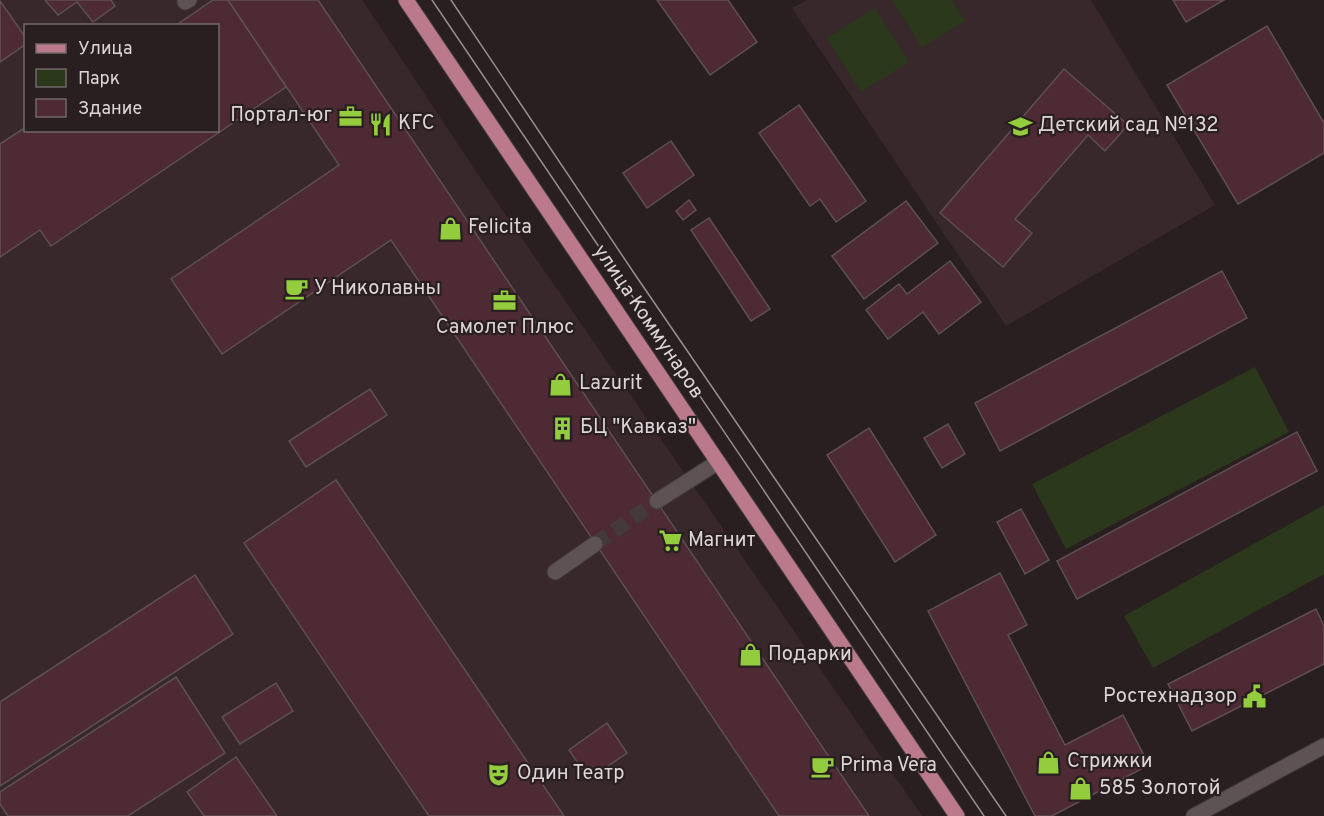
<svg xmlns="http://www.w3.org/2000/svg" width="1324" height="816" viewBox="0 0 1324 816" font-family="Overpass,sans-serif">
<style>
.built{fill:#38282c;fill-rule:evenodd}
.green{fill:#2b381c}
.building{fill:#4e2a34;stroke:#5c5053;stroke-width:1.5}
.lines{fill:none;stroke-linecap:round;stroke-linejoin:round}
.minor-tunnel{stroke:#443a3c;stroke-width:15;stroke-dasharray:15 8;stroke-linecap:butt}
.minor-casing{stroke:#423a3c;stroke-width:17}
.major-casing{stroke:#423a3c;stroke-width:17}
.minor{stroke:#5e5255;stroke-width:15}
.major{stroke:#ba7a8c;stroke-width:15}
.tram{stroke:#988f91;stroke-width:1.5}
.labels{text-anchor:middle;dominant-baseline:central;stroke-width:4.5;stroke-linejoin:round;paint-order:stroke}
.poi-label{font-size:20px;fill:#ddd5d7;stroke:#291f21;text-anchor:start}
.street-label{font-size:20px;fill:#ddd5d7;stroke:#291f21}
</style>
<rect width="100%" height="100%" fill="#291f21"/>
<g class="built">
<path d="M 0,0 L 362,0 L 487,188 L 922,816 L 0,816 ZM 26,26 L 218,26 L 218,130 L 26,130 Z"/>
<polygon points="807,0 1091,0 1215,205 1006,326 792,8"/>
</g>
<g class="green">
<polygon points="892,0 952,0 965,21 922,48"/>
<polygon points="875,8 909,62 861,92 827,38"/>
<polygon points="1255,367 1289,432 1066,549 1032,484"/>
<polygon points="1324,505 1324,574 1153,668 1124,616"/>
</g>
<g class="building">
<polygon points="45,0 111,0 115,6 93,22 77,2 58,15"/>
<polygon points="213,0 228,0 286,87 51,246 40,230 0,257 0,144 26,127 26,130 218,130 218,26 175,26"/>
<polygon points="228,0 318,0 869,816 779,816 391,240 222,354 171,279 339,165"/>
<polygon points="657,0 728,0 757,42 710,75"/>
<polygon points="1173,0 1224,0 1186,22"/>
<polygon points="0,1 26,38 26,44 0,62"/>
<polygon points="1267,26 1324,123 1324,153 1238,204 1167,85"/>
<polygon points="1064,69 1128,125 1105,151 1088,135 1015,219 1032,233 1003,267 940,213"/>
<polygon points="799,105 866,201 836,222 820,199 810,206 759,133"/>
<polygon points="671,141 694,175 647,208 623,173"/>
<polygon points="689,200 696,210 683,220 676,211"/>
<polygon points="906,201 938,243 864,299 832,256"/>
<polygon points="709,218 770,309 751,321 691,230"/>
<polygon points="950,261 981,302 939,334 923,312 888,339 866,310 899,284 907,294"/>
<polygon points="1222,271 1247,318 1000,451 975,403"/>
<polygon points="370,389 387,415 306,467 289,441"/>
<polygon points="948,424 965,454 942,468 924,438"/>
<polygon points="869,428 936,535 895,562 827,455"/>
<polygon points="1297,432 1317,471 1077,599 1057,561"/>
<polygon points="336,480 564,816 429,816 244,543"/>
<polygon points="1021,509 1049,560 1025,574 997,522"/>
<polygon points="1000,573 1027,625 1008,635 1065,745 1123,715 1149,765 1052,816 1035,816 928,611"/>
<polygon points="195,575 233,634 0,786 0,702"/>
<polygon points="1316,609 1324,626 1324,664 1192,731 1168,684"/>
<polygon points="176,677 225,753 128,816 8,816 0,804 0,792"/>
<polygon points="276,683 293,711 240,744 222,717"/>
<polygon points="607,723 627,753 589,779 569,750"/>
<polygon points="236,757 277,816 204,816 187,792"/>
</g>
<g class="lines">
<polyline class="minor-tunnel" points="595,544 657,501"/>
<defs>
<g id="minor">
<polyline points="185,2 189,0"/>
<polyline points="657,501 718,462"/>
<polyline points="555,572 595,544"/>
<polyline points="1194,816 1324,746"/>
</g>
<polyline id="major" points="406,0 957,816"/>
</defs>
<use href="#minor" class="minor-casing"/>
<use href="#major" class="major-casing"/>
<use href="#minor" class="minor"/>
<use href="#major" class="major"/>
<g class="tram">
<polyline points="432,0 984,816"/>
<polyline points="451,0 636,276 1006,816"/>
</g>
</g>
<defs>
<symbol id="office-bare" viewBox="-9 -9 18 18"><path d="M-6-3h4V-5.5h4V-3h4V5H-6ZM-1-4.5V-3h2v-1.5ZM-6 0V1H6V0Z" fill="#93cc3d" stroke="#291f21" stroke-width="2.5" paint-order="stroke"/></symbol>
<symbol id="restaurant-bare" viewBox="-9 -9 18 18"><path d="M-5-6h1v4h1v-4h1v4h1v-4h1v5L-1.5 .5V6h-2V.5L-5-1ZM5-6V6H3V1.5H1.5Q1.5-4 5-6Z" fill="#93cc3d" stroke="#291f21" stroke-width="2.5" paint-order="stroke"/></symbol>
<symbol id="school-bare" viewBox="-9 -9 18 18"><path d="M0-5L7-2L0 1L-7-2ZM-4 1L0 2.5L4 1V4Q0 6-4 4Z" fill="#93cc3d" stroke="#291f21" stroke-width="2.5" paint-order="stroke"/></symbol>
<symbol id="shop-bare" viewBox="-9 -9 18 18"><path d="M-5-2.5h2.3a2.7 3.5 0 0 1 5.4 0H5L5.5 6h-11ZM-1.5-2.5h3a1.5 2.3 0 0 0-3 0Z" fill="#93cc3d" stroke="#291f21" stroke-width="2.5" paint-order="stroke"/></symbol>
<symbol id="cafe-bare" viewBox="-9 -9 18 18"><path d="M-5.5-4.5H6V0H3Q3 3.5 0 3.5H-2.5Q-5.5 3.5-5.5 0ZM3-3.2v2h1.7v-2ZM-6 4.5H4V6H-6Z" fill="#93cc3d" stroke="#291f21" stroke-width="2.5" paint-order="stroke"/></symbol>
<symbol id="building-bare" viewBox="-9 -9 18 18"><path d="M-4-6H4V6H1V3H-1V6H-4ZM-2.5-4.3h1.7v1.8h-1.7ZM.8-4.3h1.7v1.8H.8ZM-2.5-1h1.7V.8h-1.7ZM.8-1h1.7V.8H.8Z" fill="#93cc3d" stroke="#291f21" stroke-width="2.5" paint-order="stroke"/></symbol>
<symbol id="supermarket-bare" viewBox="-9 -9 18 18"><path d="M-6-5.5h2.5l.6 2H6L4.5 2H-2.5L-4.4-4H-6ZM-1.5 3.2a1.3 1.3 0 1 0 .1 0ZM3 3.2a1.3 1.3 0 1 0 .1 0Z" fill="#93cc3d" stroke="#291f21" stroke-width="2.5" paint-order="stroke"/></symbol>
<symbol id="civic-bare" viewBox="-9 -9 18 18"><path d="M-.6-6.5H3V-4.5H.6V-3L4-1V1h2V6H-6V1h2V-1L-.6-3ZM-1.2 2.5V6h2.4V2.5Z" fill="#93cc3d" stroke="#291f21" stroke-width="2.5" paint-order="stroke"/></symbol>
<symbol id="theatre-bare" viewBox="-9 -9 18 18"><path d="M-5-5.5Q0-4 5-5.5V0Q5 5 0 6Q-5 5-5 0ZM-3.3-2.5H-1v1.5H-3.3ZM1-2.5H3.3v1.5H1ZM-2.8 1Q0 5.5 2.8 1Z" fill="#93cc3d" stroke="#291f21" stroke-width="2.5" paint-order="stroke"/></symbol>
</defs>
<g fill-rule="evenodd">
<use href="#office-bare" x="334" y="100" width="33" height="33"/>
<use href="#restaurant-bare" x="364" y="108" width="33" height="33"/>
<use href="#school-bare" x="1004" y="110" width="33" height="33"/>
<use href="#shop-bare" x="434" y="212" width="33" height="33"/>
<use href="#cafe-bare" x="280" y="272" width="33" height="33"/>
<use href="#office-bare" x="488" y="284" width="33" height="33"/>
<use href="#shop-bare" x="544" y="368" width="33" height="33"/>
<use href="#building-bare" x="546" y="412" width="33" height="33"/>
<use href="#supermarket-bare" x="654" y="524" width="33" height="33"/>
<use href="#shop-bare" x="734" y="638" width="33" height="33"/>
<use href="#civic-bare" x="1238" y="680" width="33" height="33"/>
<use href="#shop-bare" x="1032" y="746" width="33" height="33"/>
<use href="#cafe-bare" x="806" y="750" width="33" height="33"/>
<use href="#theatre-bare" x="482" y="758" width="33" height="33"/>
<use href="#shop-bare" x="1064" y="772" width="33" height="33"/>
</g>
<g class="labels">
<g class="poi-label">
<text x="332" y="116" text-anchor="end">Портал-юг</text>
<text x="398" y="124">KFC</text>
<text x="1038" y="126">Детский сад №132</text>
<text x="468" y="228">Felicita</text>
<text x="314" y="289">У Николавны</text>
<text x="505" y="328" text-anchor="middle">Самолет Плюс</text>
<text x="579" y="384">Lazurit</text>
<text x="580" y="428">БЦ "Кавказ"</text>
<text x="688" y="541">Магнит</text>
<text x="768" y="655">Подарки</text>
<text x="1237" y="697" text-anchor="end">Ростехнадзор</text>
<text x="1067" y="762">Стрижки</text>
<text x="840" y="766">Prima Vera</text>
<text x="517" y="774">Один Театр</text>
<text x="1099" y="789">585 Золотой</text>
</g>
<g class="street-label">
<text transform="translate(648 322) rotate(56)">улица Коммунаров</text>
</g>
</g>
<rect x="24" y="24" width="195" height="108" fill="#291f21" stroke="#71686a" stroke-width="1.5"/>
<rect x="36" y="44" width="30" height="9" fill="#ba7a8c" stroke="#71686a" stroke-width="1.5"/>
<text x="78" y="54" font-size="18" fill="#ddd5d7">Улица</text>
<rect x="36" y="69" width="30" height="18" fill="#2b381c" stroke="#71686a" stroke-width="1.5"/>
<text x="78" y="84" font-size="18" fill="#ddd5d7">Парк</text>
<rect x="36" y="99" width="30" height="18" fill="#4e2a34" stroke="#71686a" stroke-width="1.5"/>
<text x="78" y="114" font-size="18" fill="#ddd5d7">Здание</text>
</svg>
